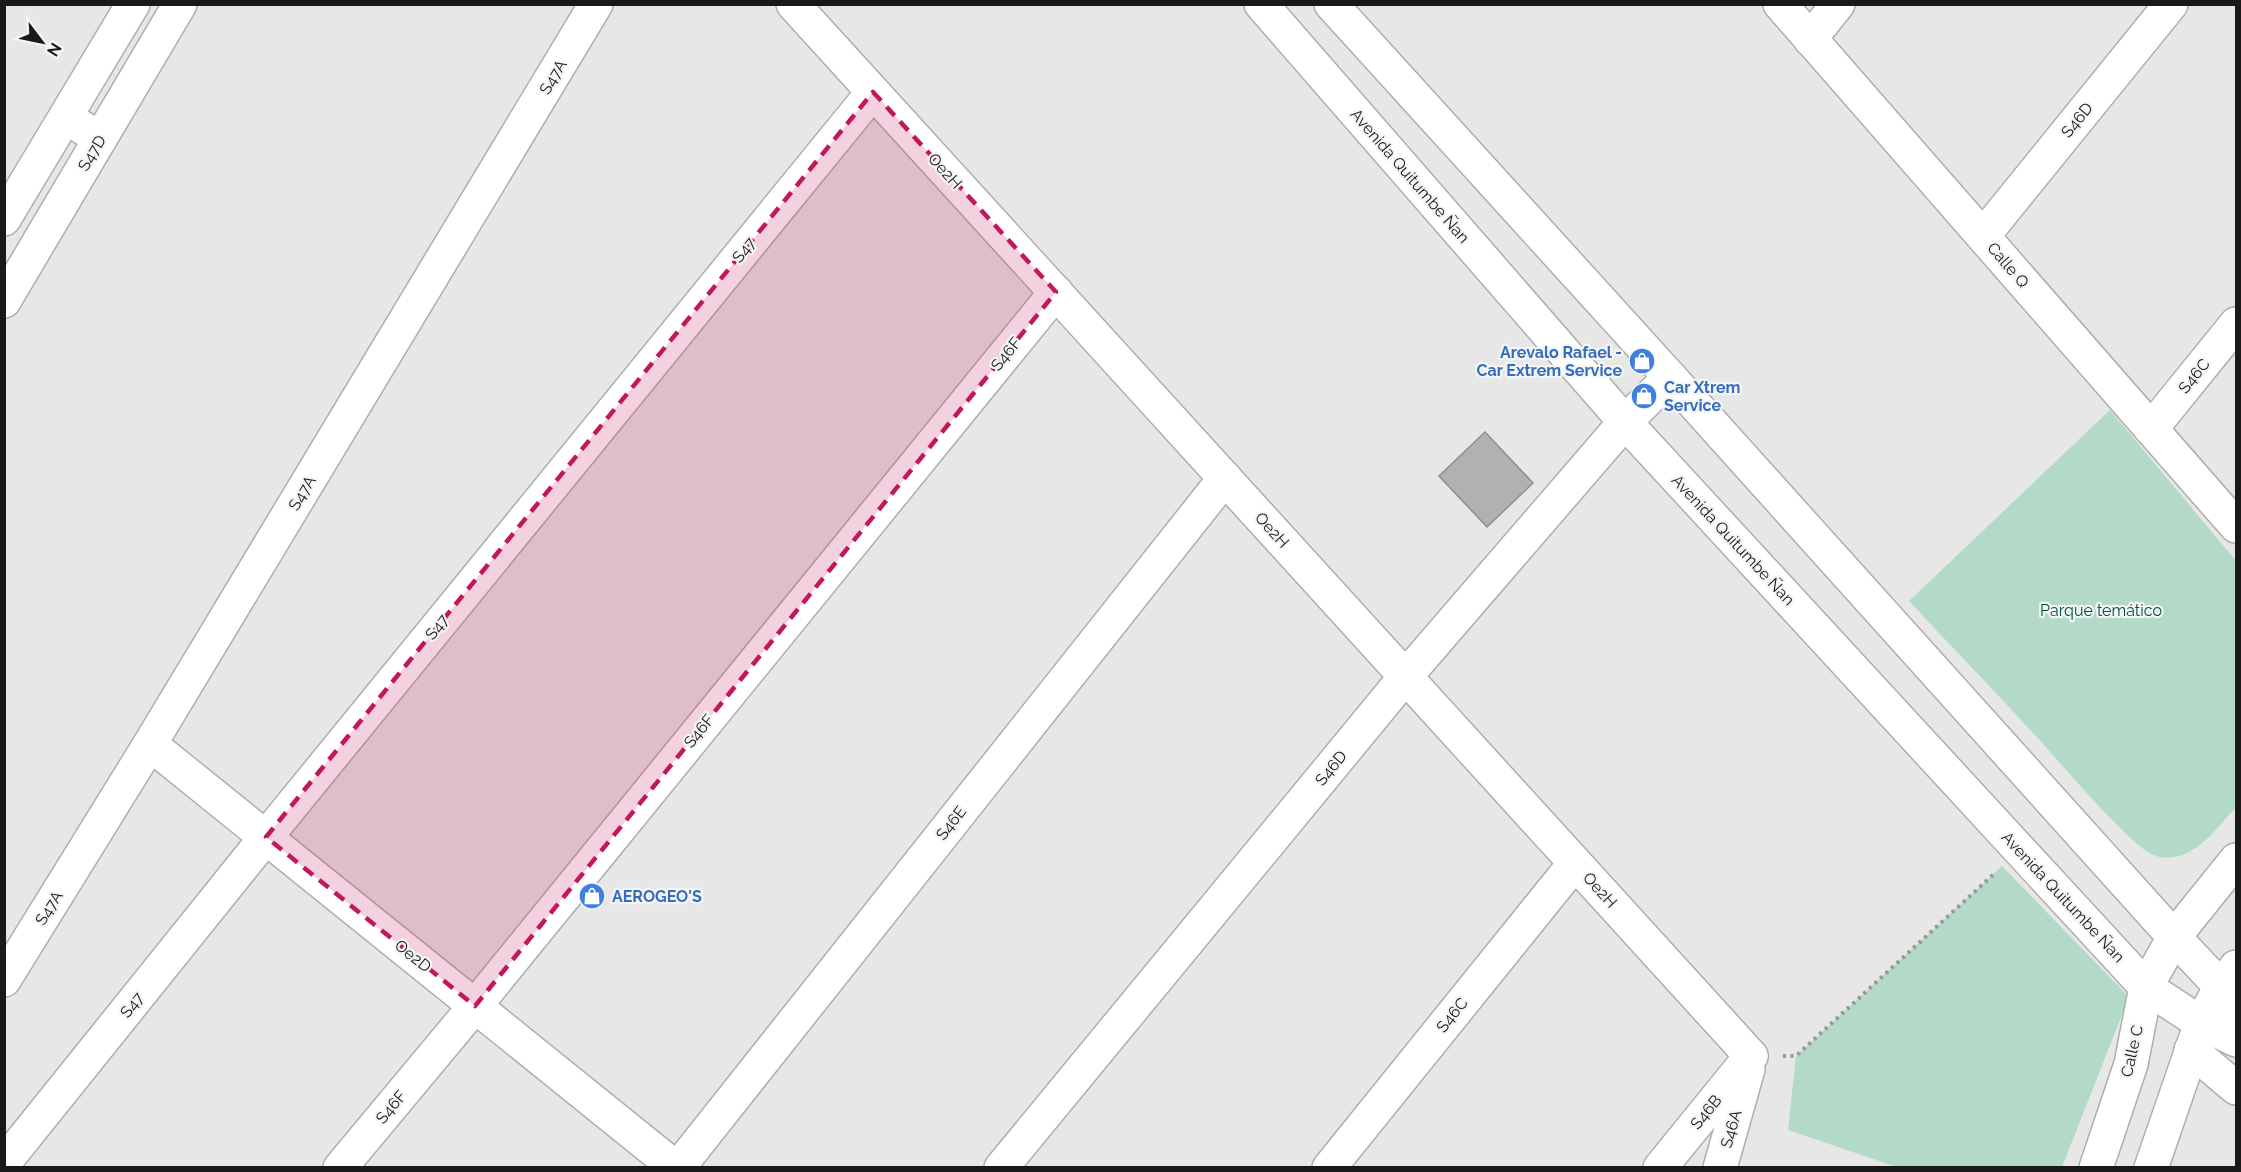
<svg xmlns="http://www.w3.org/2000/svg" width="2241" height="1172" viewBox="0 0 2241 1172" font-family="Raleway,sans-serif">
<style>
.green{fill:#b3dac7}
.building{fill:#b2b1b0;stroke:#8f8e8e;stroke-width:1.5}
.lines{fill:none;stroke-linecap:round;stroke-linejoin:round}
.minor-casing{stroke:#aeaeaf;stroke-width:36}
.tertiary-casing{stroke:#aeaeaf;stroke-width:36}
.secondary-casing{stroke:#aeaeaf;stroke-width:36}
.path{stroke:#979797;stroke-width:4;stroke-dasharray:3 4.5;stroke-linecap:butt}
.minor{stroke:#fff;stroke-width:33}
.tertiary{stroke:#fff;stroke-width:33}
.secondary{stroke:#fff;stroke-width:33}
.marked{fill:#c2185b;fill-opacity:0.2;stroke:#c2185b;stroke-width:4.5;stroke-dasharray:12 8;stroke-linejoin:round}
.labels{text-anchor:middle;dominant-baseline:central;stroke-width:4.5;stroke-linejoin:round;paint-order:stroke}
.street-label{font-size:16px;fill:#191919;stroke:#f4f5f5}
.shop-label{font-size:16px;font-weight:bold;fill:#366cbe;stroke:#f4f5f5;text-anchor:start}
.park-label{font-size:16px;fill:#015239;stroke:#f4f5f5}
</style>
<rect width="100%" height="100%" fill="#e7e7e8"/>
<g class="green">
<path d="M 2110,410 L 2236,561 L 2236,807 C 2216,829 2191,866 2156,856 C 2136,851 2069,773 2052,754 C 2006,702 1956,652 1909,601 Z"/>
<polygon points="2002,866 2129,997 2062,1167 1897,1167 1788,1130 1796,1056"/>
</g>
<polygon class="building" points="1485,432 1533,483 1487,527 1439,476"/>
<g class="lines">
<defs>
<g id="minor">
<polyline points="793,4 1751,1056"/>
<polyline points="1780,4 2236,526"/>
<polyline points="1810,39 1838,4"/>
<polyline points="1983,236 2171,4"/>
<polyline points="2151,429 2236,324"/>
<polyline points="150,744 676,1168"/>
<polyline points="4,980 150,744 596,4"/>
<polyline points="2191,1050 2236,1088"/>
<polyline points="4,1163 266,837 873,92"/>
<polyline points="340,1168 475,1006 1056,292"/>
<polyline points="678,1168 1225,478"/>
<polyline points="1001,1168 1406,676 1625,422 1670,377"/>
<polyline points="1329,1168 1575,863"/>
<polyline points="1660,1168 1751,1056"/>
<polyline points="1720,1168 1748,1069"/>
<polyline points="2096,1168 2131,1064 2146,987 2174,937 2236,860"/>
<polyline points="2151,1168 2201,1023 2219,990 2236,967"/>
</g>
<g id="tertiary">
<polyline points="1261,4 1625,422 2146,987 2201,1023 2236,1040"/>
<polyline points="1331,4 1670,377 2174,937 2221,987 2236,1009"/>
<polyline points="66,117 100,139"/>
</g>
<g id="secondary">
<polyline points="4,219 133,4"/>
<polyline points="4,301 180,4"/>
</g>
</defs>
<use href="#minor" class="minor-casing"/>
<use href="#tertiary" class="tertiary-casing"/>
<use href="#secondary" class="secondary-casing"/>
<polyline class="path" points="1783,1056 1796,1056 1995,873"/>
<use href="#minor" class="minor"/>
<use href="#tertiary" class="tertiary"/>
<use href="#secondary" class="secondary"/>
</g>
<path class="marked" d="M 873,92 L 1056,292 L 475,1006 L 266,837 Z"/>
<defs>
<symbol id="shop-disc" viewBox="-11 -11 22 22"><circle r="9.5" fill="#3f7fe0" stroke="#f4f5f5"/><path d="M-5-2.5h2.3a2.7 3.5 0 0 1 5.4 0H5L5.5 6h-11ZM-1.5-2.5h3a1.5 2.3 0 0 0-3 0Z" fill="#fff"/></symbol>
</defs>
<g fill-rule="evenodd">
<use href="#shop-disc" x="1627" y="346" width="30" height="30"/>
<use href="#shop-disc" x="1629" y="381" width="30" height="30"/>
<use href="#shop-disc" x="577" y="881" width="30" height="30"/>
</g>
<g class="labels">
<g class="street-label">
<text transform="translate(553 77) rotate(-59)">S47A</text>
<text transform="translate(2077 120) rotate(-51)">S46D</text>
<text transform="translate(92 153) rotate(-59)">S47D</text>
<text transform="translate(945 171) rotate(48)">Oe2H</text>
<text transform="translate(1410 176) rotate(49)">Avenida Quitumbe Ñan</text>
<text transform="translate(744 250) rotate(-51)">S47</text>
<text transform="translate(2008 265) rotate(49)">Calle Q</text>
<text transform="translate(1006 354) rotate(-51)">S46F</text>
<text transform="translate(2194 376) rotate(-51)">S46C</text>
<text transform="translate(302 493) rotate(-59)">S47A</text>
<text transform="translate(1272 530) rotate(48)">Oe2H</text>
<text transform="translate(1733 540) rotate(47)">Avenida Quitumbe Ñan</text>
<text transform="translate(437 627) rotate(-51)">S47</text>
<text transform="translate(699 731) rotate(-51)">S46F</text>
<text transform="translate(1331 768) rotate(-51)">S46D</text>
<text transform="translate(951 823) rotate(-52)">S46E</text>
<text transform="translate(1600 890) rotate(48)">Oe2H</text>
<text transform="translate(2063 897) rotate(47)">Avenida Quitumbe Ñan</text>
<text transform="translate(49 908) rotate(-58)">S47A</text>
<text transform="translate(413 956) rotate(39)">Oe2D</text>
<text transform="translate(132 1005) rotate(-51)">S47</text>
<text transform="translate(1452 1015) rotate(-51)">S46C</text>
<text transform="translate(2132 1051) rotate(-77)">Calle C</text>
<text transform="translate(391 1107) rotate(-50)">S46F</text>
<text transform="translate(1706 1112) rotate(-51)">S46B</text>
<text transform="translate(1731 1129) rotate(-74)">S46A</text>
</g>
<g class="shop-label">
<text x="1622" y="352" text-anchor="end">Arevalo Rafael -<tspan x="1622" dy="18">Car Extrem Service</tspan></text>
<text x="1664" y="387">Car Xtrem<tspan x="1664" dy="18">Service</tspan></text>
<text x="612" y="896">AEROGEO'S</text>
</g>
<g class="park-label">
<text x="2101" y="610">Parque temático</text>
</g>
</g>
<rect width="2241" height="1172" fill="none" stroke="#191919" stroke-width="12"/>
<g transform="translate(42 42) rotate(122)" stroke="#f4f5f5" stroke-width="4.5" paint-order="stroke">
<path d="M0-4.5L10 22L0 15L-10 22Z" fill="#191919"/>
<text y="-9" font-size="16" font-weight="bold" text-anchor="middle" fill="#191919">N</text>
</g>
</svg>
